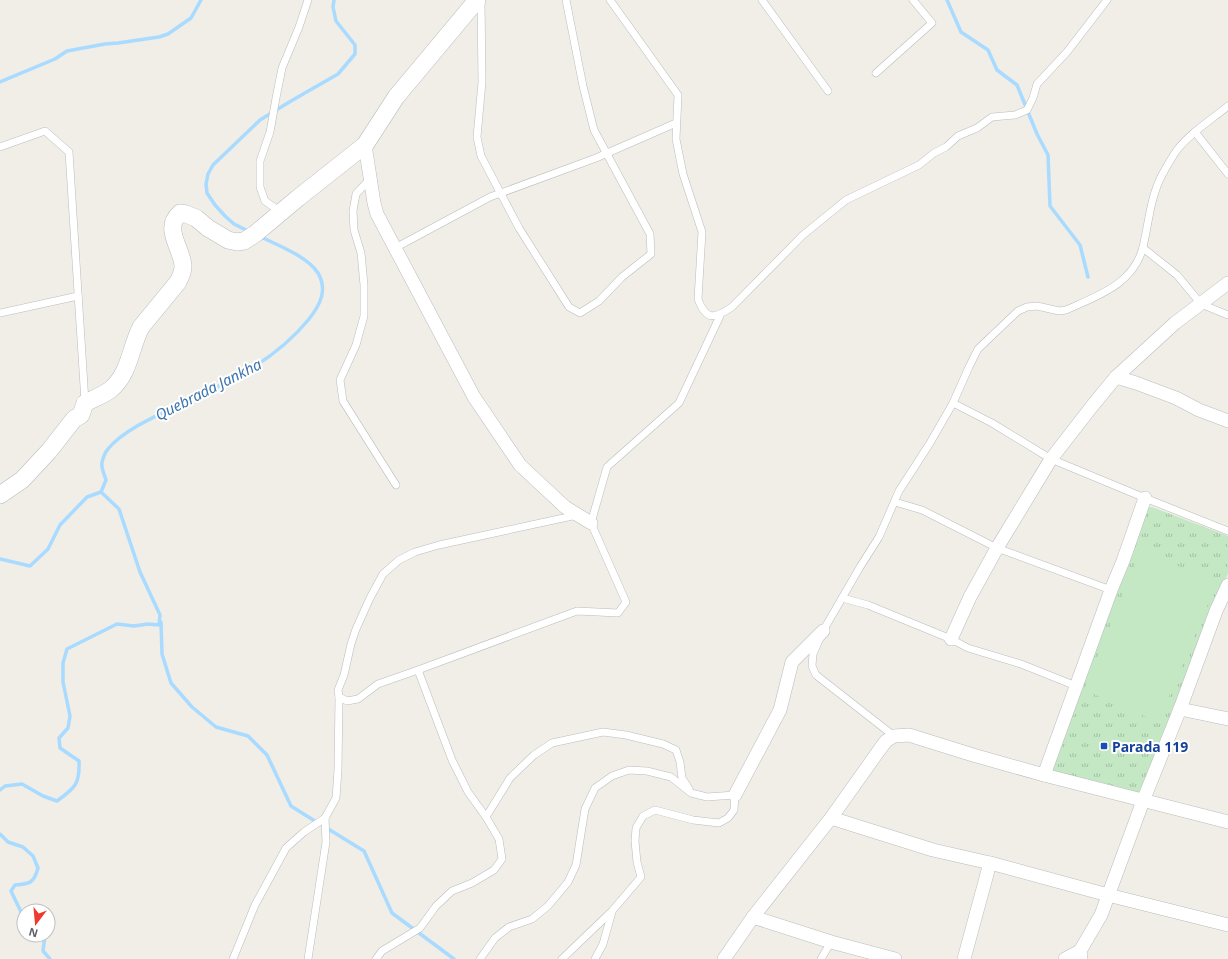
<svg xmlns="http://www.w3.org/2000/svg" width="1228" height="959" viewBox="0 0 1228 959" font-family="'Noto Sans',sans-serif">
<style>
.grass{fill:url(#grass-tufts)}
.garden{fill:#c3e8c3}
.lines{fill:none;stroke-linecap:round;stroke-linejoin:round}
.stream{stroke:#a8dbff;stroke-width:3.5}
.service-casing{stroke:#b9bcc0;stroke-width:8}
.minor-casing{stroke:#b9bcc0;stroke-width:14}
.tertiary-casing{stroke:#b9bcc0;stroke-width:18}
.service{stroke:#fff;stroke-width:7}
.minor{stroke:#fff;stroke-width:13}
.tertiary{stroke:#fff;stroke-width:17}
.transit-dot{fill:#1a4fb4;stroke:#fff;stroke-width:1.5}
.labels{text-anchor:middle;dominant-baseline:central;stroke-width:4;stroke-linejoin:round;paint-order:stroke}
.transit-label{font-size:14px;font-weight:bold;fill:#164399;stroke:#fff;text-anchor:start}
.water-label{font-size:15px;font-style:italic;fill:#3d75ad;stroke:#fff}
</style>
<defs>
<pattern id="grass-tufts" width="24" height="20" patternUnits="userSpaceOnUse"><rect width="24" height="20" fill="#c3e8c3"/><path d="M3 7l-1-3M5 7V3M7 7l1-3M15 17l-1-3M17 17v-4M19 17l1-3" fill="none" stroke="#a2bfa2"/></pattern>
</defs>
<rect width="100%" height="100%" fill="#f0eee6"/>
<polygon class="grass" points="1152,507 1228,536 1228,573 1141,792 1138,794 1051,770 1146,508"/>
<polygon class="garden" points="1141,550 1217,583 1158,722 1084,690"/>
<g class="lines">
<g class="stream">
<polyline points="947,0 961,32 988,50 997,70 1017,85 1037,134 1048,155 1050,206 1080,245 1088,277"/>
<polyline points="0,82 55,59 67,51 105,44 118,43 159,37 168,34 191,18 201,0"/>
<polyline points="250,232 234,224 225,216 215,205 207,193 206,184 208,174 213,165 260,120 291,101 338,74 355,54 355,45 336,21 333,7 334,0"/>
<path d="M 0,559 L 30,566 L 48,549 L 60,525 L 87,497 L 101,492 L 106,480 C 105,476 102,470 102,466 C 101,462 105,452 108,449 C 123,430 158,415 179,405 C 229,382 274,362 309,319 C 320,305 328,290 318,273 C 307,256 277,245 259,236"/>
<polyline points="161,622 162,654 171,683 192,707 216,727 248,736 267,755 291,806 318,823"/>
<path d="M 0,790 L 5,786 L 22,784 L 43,796 L 57,801 C 75,788 80,784 79,761 L 60,748 L 59,738 L 68,728 L 70,716 L 63,682 L 63,663 L 67,649 L 117,624 L 134,626 L 148,624 L 159,625 L 160,615 L 140,572 L 119,509 L 101,492"/>
<polyline points="325,827 364,851 392,913 454,959"/>
<path d="M 0,834 L 8,842 L 23,847 L 33,856 L 38,868 C 34,883 30,884 15,885 L 11,891 L 22,914 L 24,914"/>
<polyline points="45,935 43,951 50,959"/>
</g>
<defs>
<g id="service">
<polyline points="481,0 482,82 477,137 481,156 519,228 569,307 580,313 599,301 622,277 651,254 650,234 594,130 583,86 566,0"/>
<path d="M 610,0 L 678,95 L 676,139 L 683,174 L 702,232 L 698,299 C 706,321 714,319 732,307 L 803,235 L 846,200 L 919,165 L 934,153 L 946,147 L 958,136 L 977,128 L 992,117 L 1015,115 L 1027,110 L 1033,98 L 1037,84 L 1067,52 L 1107,0"/>
<polyline points="762,0 828,91"/>
<polyline points="876,73 932,23 913,0"/>
<polyline points="1195,132 1228,174"/>
<polyline points="0,147 45,131 69,152 85,402"/>
<polyline points="370,179 356,194 353,211 354,230 361,253 364,285 364,316 356,345 340,380 343,401 396,485"/>
<polyline points="281,212 265,201 260,187 260,161 270,132 276,98 282,68 299,27 308,0"/>
<polyline points="395,248 490,197 596,158 676,123"/>
<polyline points="1143,248 1177,275 1201,304 1228,315"/>
<polyline points="0,313 78,296"/>
<polyline points="953,403 992,423 1051,459 1145,498 1228,531"/>
<polyline points="895,502 922,510 997,548 1111,590"/>
<polyline points="577,515 439,545 415,552 399,560 383,574 370,598 356,629 351,644 344,675 338,690 339,697 347,701 358,699 378,684 418,670 577,611 618,613 626,602 591,523 607,467 679,403 720,316"/>
<polyline points="842,598 868,605 951,639 968,648 1021,664 1076,686"/>
<path d="M 894,736 L 816,675 L 812,666 L 813,654 L 823,631 L 860,567 L 879,537 L 899,491 L 930,443 L 953,403 L 969,367 L 978,349 L 1018,311 L 1027,307 L 1037,306 L 1059,311 L 1066,310 C 1097,296 1134,284 1143,247 C 1149,222 1150,197 1163,173 C 1167,166 1172,157 1177,150 C 1190,133 1211,120 1228,106"/>
<polyline points="486,817 510,778 534,755 552,743 603,732 626,735 663,744 676,750 680,762 682,778 689,789"/>
<polyline points="233,959 255,905 286,848 304,832 325,818 336,798 338,770 339,697"/>
<polyline points="308,959 326,842 325,818"/>
<polyline points="376,959 382,951 420,928 436,906 452,891 472,883 494,870 502,859 499,839 486,817 468,792 452,760 418,670"/>
<polyline points="480,959 495,938 509,927 532,919 548,906 568,882 576,865 585,809 595,788 612,776 629,770 647,771 671,777 691,793 707,797 735,795 734,810 728,818 719,823 693,820 655,810 643,816 636,828 635,841 637,862 641,877 612,911 562,959"/>
<polyline points="595,959 603,944 612,912"/>
<polyline points="821,959 831,942"/>
</g>
<g id="minor">
<polyline points="365,145 374,203 377,214 474,397 520,465 565,507 591,523"/>
<polyline points="1116,377 1136,383 1176,398 1199,410 1228,421"/>
<polyline points="951,639 970,597 997,548 1051,459 1093,405 1116,377 1175,323 1228,283"/>
<polyline points="1180,709 1228,719"/>
<polyline points="1044,775 1111,590 1123,561 1145,498"/>
<polyline points="735,795 780,710 792,662 823,631"/>
<polyline points="831,818 933,850 990,863 1108,895 1228,925"/>
<polyline points="753,917 831,942 895,959"/>
<polyline points="724,959 753,917 831,818 880,749 886,741 894,736 909,735 973,755 1044,775 1228,822"/>
<polyline points="964,959 990,863"/>
<polyline points="1065,959 1080,951"/>
<polyline points="1081,959 1080,951 1101,915 1143,801 1180,709 1216,611 1228,585"/>
</g>
<path id="tertiary" d="M 0,495 L 22,480 L 49,451 L 74,419 L 81,415 L 85,403 C 93,399 103,395 110,390 C 130,374 130,348 141,327 L 178,282 C 180,277 183,273 183,267 C 183,249 162,229 180,213 L 186,214 L 196,218 L 208,228 L 228,240 L 237,242 L 244,241 L 255,234 L 298,198 L 365,145 L 396,97 L 477,0"/>
</defs>
<use href="#service" class="service-casing"/>
<use href="#minor" class="minor-casing"/>
<use href="#tertiary" class="tertiary-casing"/>
<use href="#service" class="service"/>
<use href="#minor" class="minor"/>
<use href="#tertiary" class="tertiary"/>
</g>
<rect class="transit-dot" x="1100" y="742" width="8" height="8" rx="2"/>
<g class="labels">
<g class="transit-label">
<text x="1112" y="746">Parada 119</text>
</g>
<g class="water-label">
<text transform="translate(208 389) rotate(-27)">Quebrada Jankha</text>
</g>
</g>
<g transform="translate(36 923) rotate(196)"><circle r="19" fill="#ffffff" stroke="#bfc0c2"/>
<path d="M0-3L7 15L0 10L-7 15Z" fill="#ee392e"/>
<text y="-6" font-size="11" font-weight="bold" text-anchor="middle" fill="#5e6267">N</text>
</g>
</svg>
